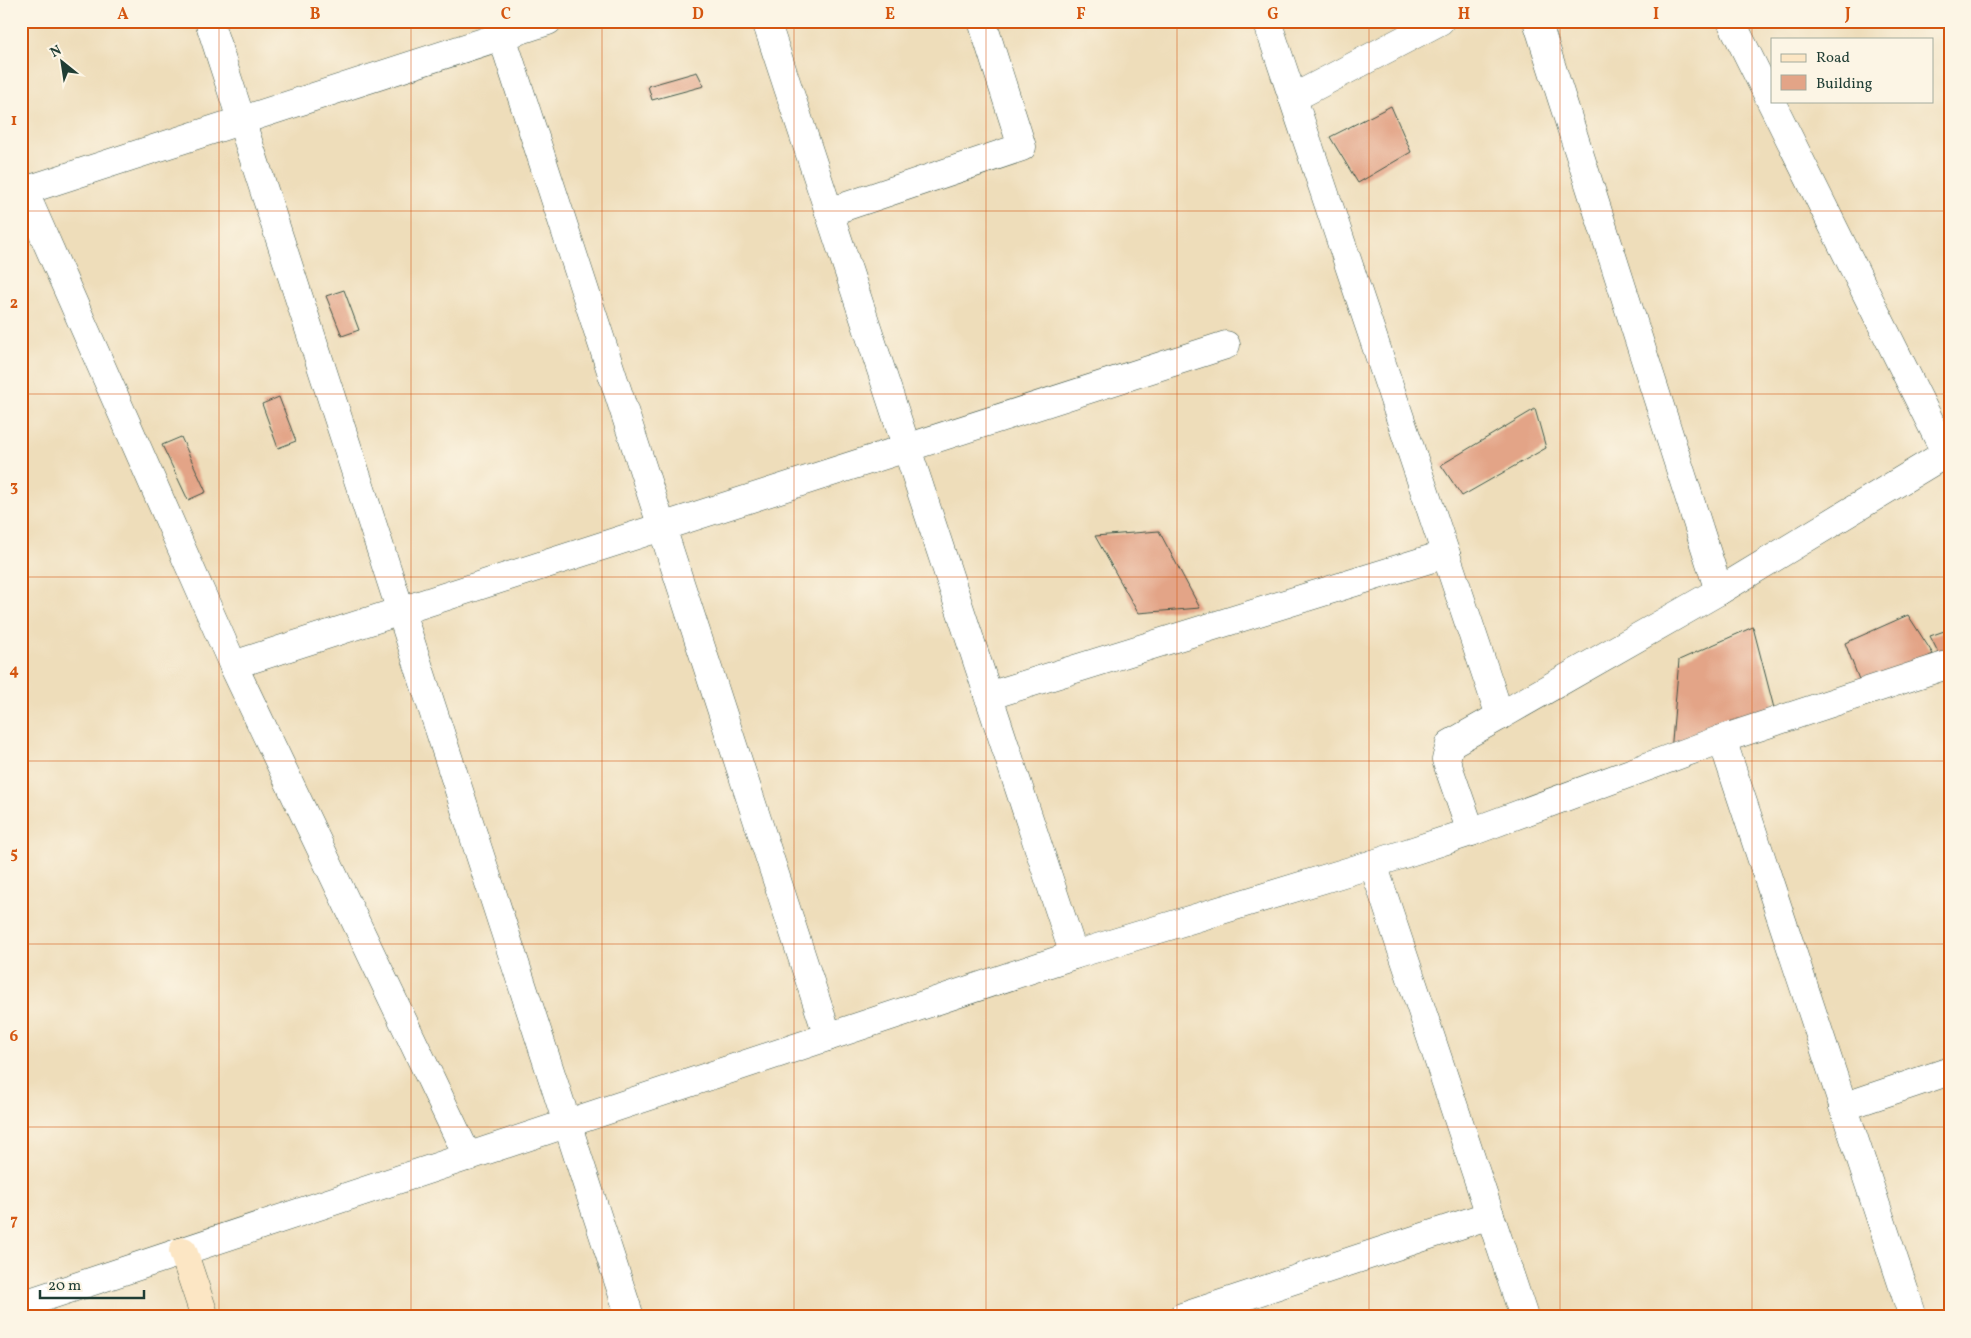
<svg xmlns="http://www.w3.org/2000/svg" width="1971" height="1338" viewBox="0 0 1971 1338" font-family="Vollkorn,serif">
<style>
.building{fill:#e3a487}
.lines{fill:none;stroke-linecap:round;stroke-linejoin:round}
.street-casing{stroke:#3e5548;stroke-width:29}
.secondary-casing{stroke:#3e5548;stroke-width:29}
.street{stroke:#fff;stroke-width:28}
.secondary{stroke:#fce6c4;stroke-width:28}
.grid{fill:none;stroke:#d45610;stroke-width:1;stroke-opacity:0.55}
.neatline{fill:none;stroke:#d45610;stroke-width:2}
.grid-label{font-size:16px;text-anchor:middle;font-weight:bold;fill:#d45610}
</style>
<rect width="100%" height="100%" fill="#fcf5e5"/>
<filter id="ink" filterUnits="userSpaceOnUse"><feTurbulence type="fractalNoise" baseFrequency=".02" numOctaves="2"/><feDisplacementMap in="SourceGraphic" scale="10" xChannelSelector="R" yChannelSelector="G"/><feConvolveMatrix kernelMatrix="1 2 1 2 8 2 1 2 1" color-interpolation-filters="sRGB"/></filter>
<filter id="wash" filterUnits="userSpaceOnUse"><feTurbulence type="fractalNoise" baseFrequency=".0096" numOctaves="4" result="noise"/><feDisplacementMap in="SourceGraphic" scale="20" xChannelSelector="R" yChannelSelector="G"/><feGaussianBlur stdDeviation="1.12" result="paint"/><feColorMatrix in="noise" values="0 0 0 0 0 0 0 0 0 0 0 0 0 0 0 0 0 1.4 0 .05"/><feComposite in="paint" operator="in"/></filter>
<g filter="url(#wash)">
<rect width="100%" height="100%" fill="#eeddba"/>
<g id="blocks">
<g class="building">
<polygon points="697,72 704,86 652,100 648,86"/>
<polygon points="1391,106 1411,152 1358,183 1330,137"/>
<polygon points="344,290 359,330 342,336 326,296"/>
<polygon points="279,397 296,441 278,448 262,404"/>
<polygon points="1535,409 1546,448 1462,496 1441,465"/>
<polygon points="181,437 206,492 188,500 162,445"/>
<polygon points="1159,531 1200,608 1138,613 1095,536"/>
<polygon points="1908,615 1933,654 1863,690 1845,643"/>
<polygon points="1753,627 1775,712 1671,752 1679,660"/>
<polygon points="1950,629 1950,657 1942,660 1930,636"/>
</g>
</g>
</g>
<g filter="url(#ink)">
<use href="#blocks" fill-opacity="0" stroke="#3e5548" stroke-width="1"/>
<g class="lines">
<defs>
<g id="street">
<polyline points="209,21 630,1317"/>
<polyline points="497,21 828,1037"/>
<polyline points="766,21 1074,955"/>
<polyline points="1267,21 1500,716 1450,744 1446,760 1471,832"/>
<polyline points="1537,21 1719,591"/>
<polyline points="1731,21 1946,454"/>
<polyline points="1293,98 1440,21"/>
<polyline points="21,184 233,665 468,1157"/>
<polyline points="24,191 548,21"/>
<polyline points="829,212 1022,147 982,21"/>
<polyline points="233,665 1226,345"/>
<polyline points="988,696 1446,554"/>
<polyline points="1500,716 1719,591 1950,451"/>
<polyline points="1722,739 1913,1317"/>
<polyline points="1373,864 1524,1317"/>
<polyline points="1843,1107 1950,1071"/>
<polyline points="21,1305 1074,955 1373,864 1471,832 1722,739 1950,664"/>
<polyline points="1182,1317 1490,1215"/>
</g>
<polyline id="secondary" points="183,1251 205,1317"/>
</defs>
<use href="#street" class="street-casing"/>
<use href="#secondary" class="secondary-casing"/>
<use href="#street" class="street"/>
<use href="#secondary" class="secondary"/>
</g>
</g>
<path class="grid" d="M 219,21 L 219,1317M 411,21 L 411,1317M 602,21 L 602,1317M 794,21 L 794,1317M 986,21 L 986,1317M 1177,21 L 1177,1317M 1369,21 L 1369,1317M 1560,21 L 1560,1317M 1752,21 L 1752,1317M 21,211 L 1950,211M 21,394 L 1950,394M 21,577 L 1950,577M 21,761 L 1950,761M 21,944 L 1950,944M 21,1127 L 1950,1127"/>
<rect width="1971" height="1338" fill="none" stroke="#fcf5e5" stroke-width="55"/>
<rect x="1771" y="38" width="162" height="65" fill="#fcf5e5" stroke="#a4ab9e"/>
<rect x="1781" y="54" width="25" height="8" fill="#fce6c4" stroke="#a4ab9e"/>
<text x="1816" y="62" font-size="15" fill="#1f3d34">Road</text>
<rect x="1781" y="75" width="25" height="15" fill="#e3a487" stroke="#a4ab9e"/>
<text x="1816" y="88" font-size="15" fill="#1f3d34">Building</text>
<g transform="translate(62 62) rotate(330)" stroke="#fcf5e5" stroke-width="4" paint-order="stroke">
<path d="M0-4L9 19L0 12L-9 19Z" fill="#1f3d34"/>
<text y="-8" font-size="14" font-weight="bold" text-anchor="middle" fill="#1f3d34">N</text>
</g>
<path d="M40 1290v8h104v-8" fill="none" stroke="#1f3d34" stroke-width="2.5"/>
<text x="48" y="1290" font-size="15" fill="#1f3d34" stroke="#fcf5e5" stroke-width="4" paint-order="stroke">20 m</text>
<rect x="28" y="28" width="1916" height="1282" class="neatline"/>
<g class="grid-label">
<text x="123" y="19">A</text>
<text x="315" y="19">B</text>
<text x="506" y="19">C</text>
<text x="698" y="19">D</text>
<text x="890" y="19">E</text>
<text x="1081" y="19">F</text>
<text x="1273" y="19">G</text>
<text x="1464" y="19">H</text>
<text x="1656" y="19">I</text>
<text x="1848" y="19">J</text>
<text x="14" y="125">1</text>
<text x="14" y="308">2</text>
<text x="14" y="491">3</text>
<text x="14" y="675">4</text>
<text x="14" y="858">5</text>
<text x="14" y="1041">6</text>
<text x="14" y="1225">7</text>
</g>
</svg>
